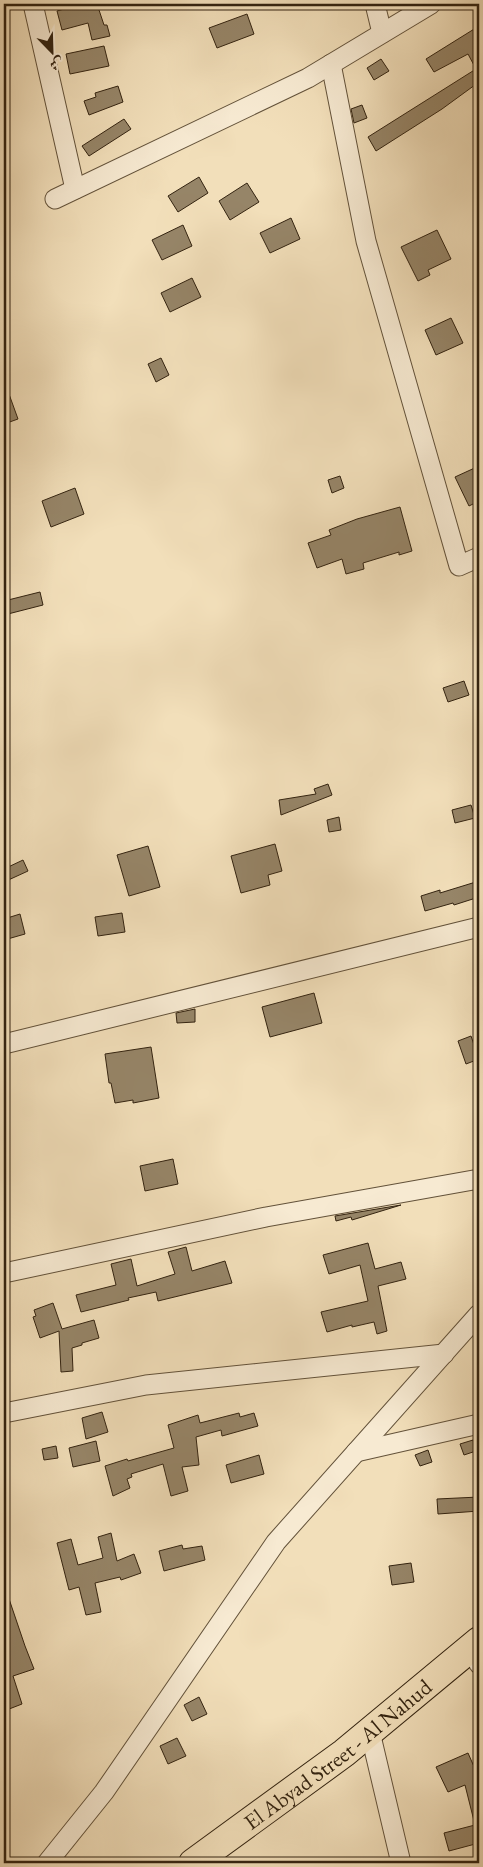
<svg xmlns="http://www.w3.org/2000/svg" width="483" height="1867" viewBox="0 0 483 1867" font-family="'EB Garamond',Amiri,serif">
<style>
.building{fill:#968568;stroke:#332310}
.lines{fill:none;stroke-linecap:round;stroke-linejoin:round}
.street-casing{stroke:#63523a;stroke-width:21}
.highway-casing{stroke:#332310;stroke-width:30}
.street{stroke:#f7ead2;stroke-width:19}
.highway{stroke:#f2dfba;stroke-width:28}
.labels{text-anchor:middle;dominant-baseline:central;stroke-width:4.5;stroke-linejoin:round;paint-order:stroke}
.street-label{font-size:22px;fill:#332310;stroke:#f7ead2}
</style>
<rect width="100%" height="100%" fill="#f2dfba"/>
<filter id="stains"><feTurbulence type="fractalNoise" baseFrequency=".004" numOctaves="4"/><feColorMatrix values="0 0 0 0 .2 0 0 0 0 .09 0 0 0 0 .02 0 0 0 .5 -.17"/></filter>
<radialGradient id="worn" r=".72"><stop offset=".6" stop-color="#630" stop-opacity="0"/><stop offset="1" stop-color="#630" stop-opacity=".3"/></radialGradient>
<g class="building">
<polygon points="82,4 97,4 104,25 107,25 110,36 92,40 88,23 62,30 57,11"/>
<polygon points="247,14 254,34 217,48 209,28"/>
<polygon points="479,26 479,82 442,109 376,151 368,137 476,69 468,54 434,72 426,59"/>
<polygon points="104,46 109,66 70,74 66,54"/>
<polygon points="381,59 389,71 374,80 367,68"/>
<polygon points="118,86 123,102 89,115 84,101 96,97 95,93"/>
<polygon points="362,105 367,118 354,123 351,109"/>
<polygon points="124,119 131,129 89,156 82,146"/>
<polygon points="199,177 208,193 178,212 168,196"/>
<polygon points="247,183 259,202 230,220 219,201"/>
<polygon points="291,218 300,239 270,253 260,233"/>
<polygon points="183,225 192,246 162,260 152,240"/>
<polygon points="437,230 451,259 428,270 430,275 418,281 401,247"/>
<polygon points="192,278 201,297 170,312 161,293"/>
<polygon points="451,318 463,343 436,355 425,330"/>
<polygon points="161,358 169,375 156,382 148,364"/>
<polygon points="5,383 18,419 4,424 4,384"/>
<polygon points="479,466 479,501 469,506 455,477"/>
<polygon points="340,476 344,488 332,493 328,480"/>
<polygon points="75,488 84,514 51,527 42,501"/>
<polygon points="400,507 412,551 399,555 399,552 363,563 364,569 346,574 342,559 317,568 308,543 331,535 329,530 357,519"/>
<polygon points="40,592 43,605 4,615 4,601"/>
<polygon points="464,681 469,695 448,702 443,688"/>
<polygon points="328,784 332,795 281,815 279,800 316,794 314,789"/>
<polygon points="471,805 475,818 455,823 452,810"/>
<polygon points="339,817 341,830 329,832 327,820"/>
<polygon points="275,844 282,871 268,875 270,885 241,893 231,856"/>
<polygon points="148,846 160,887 129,896 117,855"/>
<polygon points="23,860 28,871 4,882 4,869"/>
<polygon points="479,881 479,897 454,905 453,903 425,911 421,896 440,890 440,893"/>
<polygon points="122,913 125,932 98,936 95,917"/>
<polygon points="20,914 25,934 4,940 4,919"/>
<polygon points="314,993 322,1023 270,1037 262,1007"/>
<polygon points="195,1009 195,1022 177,1023 176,1013"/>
<polygon points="471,1036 479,1059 466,1064 458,1041"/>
<polygon points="151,1047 159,1098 133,1103 133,1100 115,1103 111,1083 109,1083 105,1054"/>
<polygon points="173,1159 178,1184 145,1191 140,1166"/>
<polygon points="401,1205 352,1220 351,1217 336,1221 335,1216"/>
<polygon points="368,1243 375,1269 401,1262 406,1279 378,1286 387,1331 377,1334 374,1322 352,1327 352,1325 327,1332 321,1312 368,1301 360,1265 329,1274 323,1255"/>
<polygon points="186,1247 192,1271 225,1261 232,1283 158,1301 156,1292 128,1298 129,1300 81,1312 76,1295 116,1285 111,1264 131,1259 137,1286 175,1274 168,1252"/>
<polygon points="53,1303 62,1329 94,1320 99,1338 82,1343 82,1345 72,1348 73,1371 61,1372 59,1331 40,1338 33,1317 36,1316 34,1310"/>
<polygon points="102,1412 108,1432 86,1439 82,1418"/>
<polygon points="239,1413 240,1417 254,1413 258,1426 222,1436 221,1430 196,1437 199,1465 182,1467 188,1491 171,1496 163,1464 131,1474 132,1477 127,1479 130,1488 113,1496 105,1466 127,1459 128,1461 174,1448 168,1425 198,1415 200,1423"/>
<polygon points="473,1440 476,1451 464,1455 460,1444"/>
<polygon points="96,1441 100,1461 73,1467 69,1448"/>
<polygon points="56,1446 58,1458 44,1460 42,1449"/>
<polygon points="428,1450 432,1462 420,1466 415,1455"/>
<polygon points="259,1455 264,1474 231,1483 226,1465"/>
<polygon points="479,1497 479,1511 438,1514 437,1499"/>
<polygon points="111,1533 117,1561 134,1554 141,1573 121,1580 120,1577 95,1583 101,1612 86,1615 79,1587 69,1590 57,1543 71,1539 78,1565 103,1558 98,1537"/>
<polygon points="182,1545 183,1549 202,1546 205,1560 164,1571 159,1551"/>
<polygon points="411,1563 414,1582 392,1585 389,1566"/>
<polygon points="4,1590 6,1590 25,1646 34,1669 13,1676 22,1704 4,1711"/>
<polygon points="199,1697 207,1714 192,1721 184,1705"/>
<polygon points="177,1738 186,1756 168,1764 160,1746"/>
<polygon points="468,1753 479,1778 479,1843 449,1851 444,1833 475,1825 465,1785 448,1792 436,1767"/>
</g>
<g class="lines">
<defs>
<g id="street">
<polyline points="33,4 75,189"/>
<polyline points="375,4 382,33"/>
<polyline points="331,64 366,241 459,566 479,557"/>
<polyline points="55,199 308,78 431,4"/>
<polyline points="4,1044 479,927"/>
<polyline points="4,1273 266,1217 479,1179"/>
<polyline points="4,1413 146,1385 444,1354"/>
<polyline points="356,1452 479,1424"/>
<polyline points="471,1648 479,1664"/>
<polyline points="370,1732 401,1863"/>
<polyline points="47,1863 104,1792 276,1542 479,1314"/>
</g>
<g id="highway">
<path id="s1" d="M 193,1863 L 344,1753 L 479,1641"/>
</g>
</defs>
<use href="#street" class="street-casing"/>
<use href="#highway" class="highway-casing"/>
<use href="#street" class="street"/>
<use href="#highway" class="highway"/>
</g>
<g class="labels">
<g class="street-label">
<text stroke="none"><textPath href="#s1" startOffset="181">El Abyad Street - Al Nahud</textPath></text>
</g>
</g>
<rect width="483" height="1867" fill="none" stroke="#f2dfba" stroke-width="20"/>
<rect x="5" y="5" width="473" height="1857" fill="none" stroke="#332310" stroke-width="2.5"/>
<rect x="10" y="10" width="463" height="1847" fill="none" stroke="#332310"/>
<g transform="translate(52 52) rotate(157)" stroke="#f7ead2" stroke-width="4" paint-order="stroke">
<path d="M0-4L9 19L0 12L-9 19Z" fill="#332310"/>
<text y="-8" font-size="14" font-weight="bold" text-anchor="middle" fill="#332310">ش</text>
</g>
<rect width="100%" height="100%" filter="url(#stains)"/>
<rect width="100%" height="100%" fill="url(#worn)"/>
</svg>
